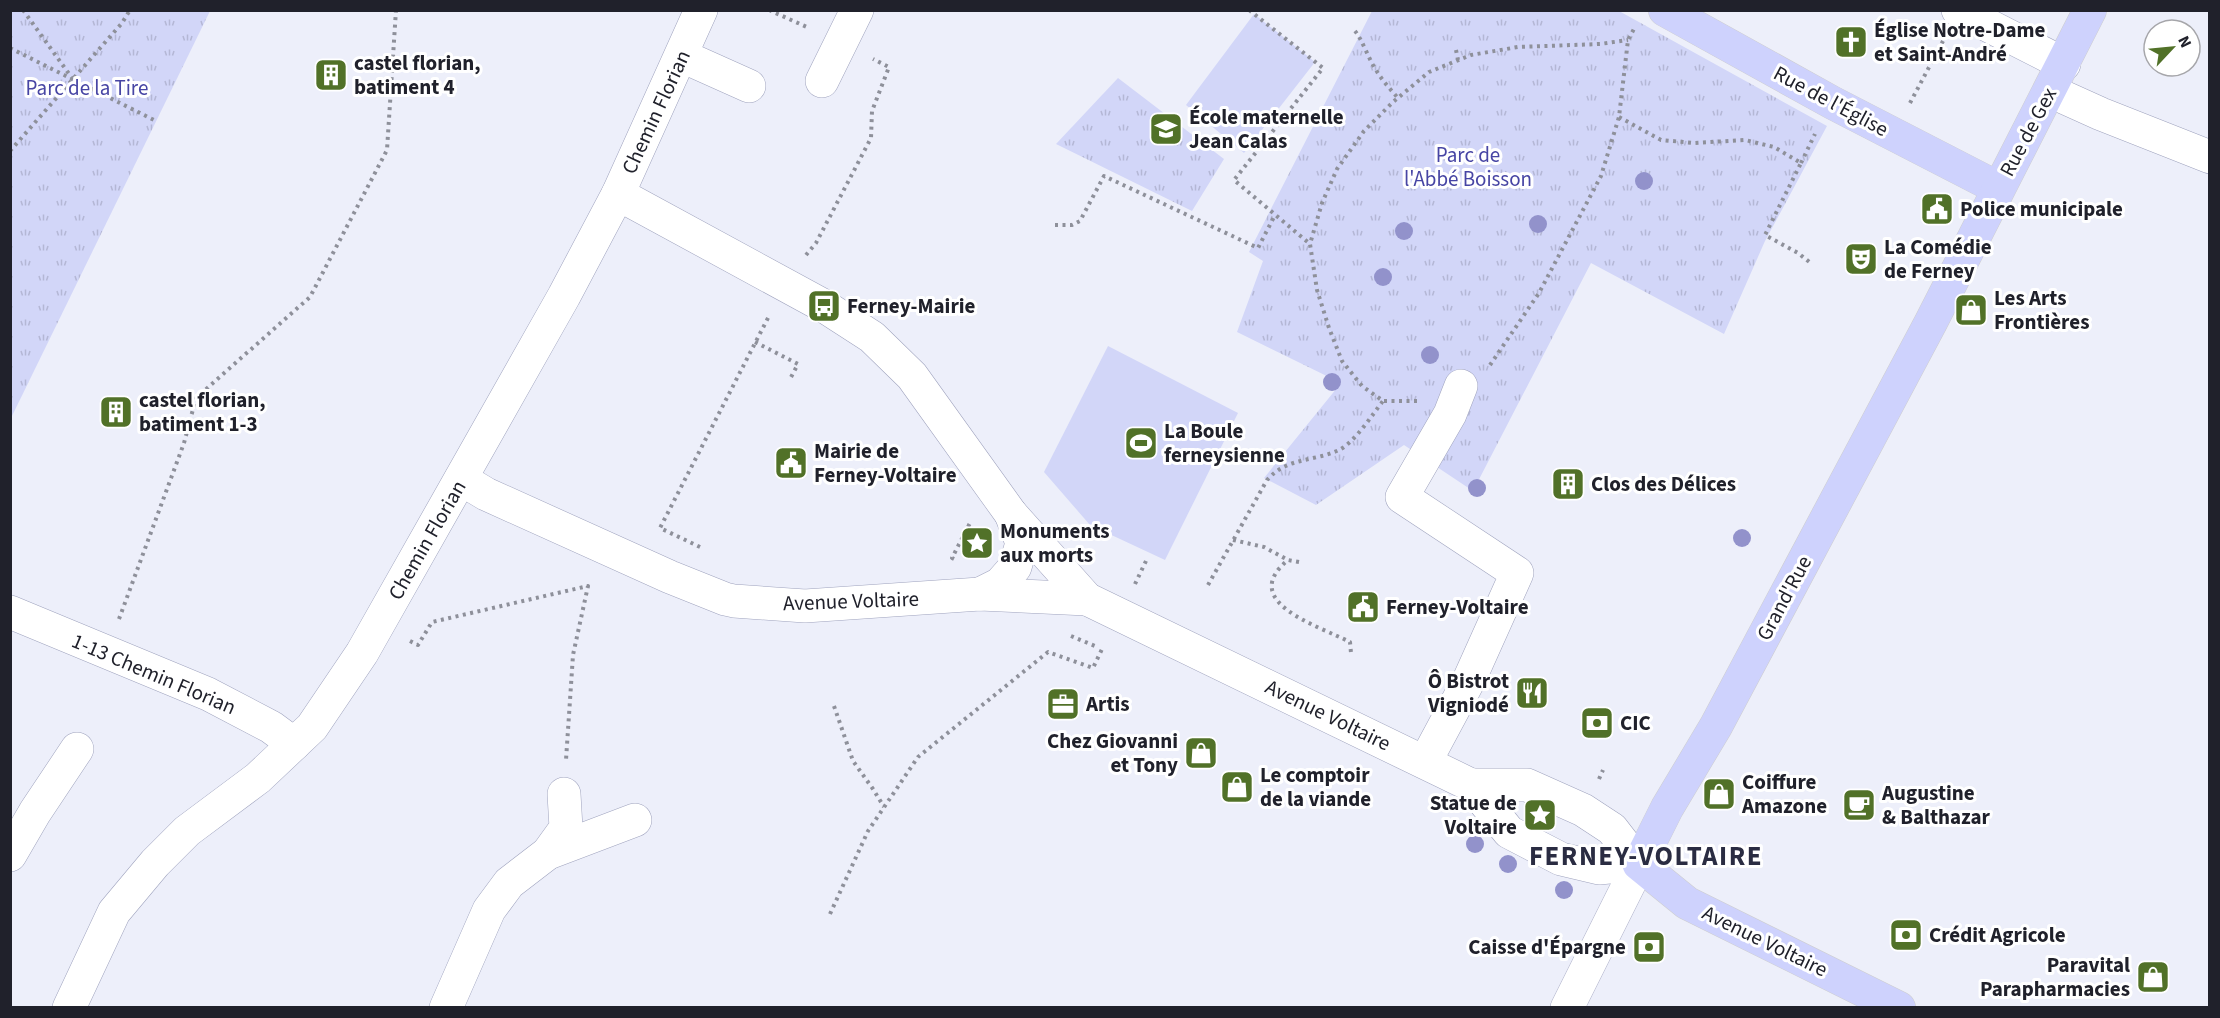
<svg xmlns="http://www.w3.org/2000/svg" width="2220" height="1018" viewBox="0 0 2220 1018" font-family="'Source Sans 3',sans-serif">
<style>
.park{fill:url(#park-tufts)}
.pitch{fill:#d2d6f8}
.lines{fill:none;stroke-linecap:round;stroke-linejoin:round}
.minor-casing{stroke:#9fa3be;stroke-width:34}
.major-casing{stroke:#ceced0;stroke-width:34}
.path{stroke:#8e909a;stroke-width:4;stroke-dasharray:3 4.5;stroke-linecap:butt}
.minor{stroke:#fff;stroke-width:33}
.major{stroke:#ced2fd;stroke-width:33}
.tree{fill:#9292cb}
.labels{text-anchor:middle;dominant-baseline:central;stroke-width:6;stroke-linejoin:round;paint-order:stroke}
.poi-label{font-size:21px;font-weight:bold;fill:#20212b;stroke:#fff;text-anchor:start}
.park-label{font-size:21px;fill:#4745a4;stroke:#fff}
.street-label{font-size:21px;fill:#20212b;stroke:#fff}
.district-label{font-size:27px;font-weight:bold;letter-spacing:1.5px;fill:#2a2c42;stroke:#fff}
</style>
<defs>
<pattern id="park-tufts" width="24" height="20" patternUnits="userSpaceOnUse" patternTransform="scale(1.5)"><rect width="24" height="20" fill="#d2d6f8"/><path d="M3 7l-1-3M5 7V3M7 7l1-3M15 17l-1-3M17 17v-4M19 17l1-3" fill="none" stroke="#b4b7d5"/></pattern>
</defs>
<rect width="100%" height="100%" fill="#edeffa"/>
<g class="park">
<polygon points="11,10 210,11 11,418 10,11"/>
<polygon points="1372,11 1619,11 1827,126 1765,241 1724,334 1591,263 1473,491 1404,445 1316,505 1264,478 1341,383 1237,332 1263,261 1249,252"/>
<polygon points="1118,78 1224,159 1192,211 1056,144"/>
</g>
<g class="pitch">
<polygon points="1254,14 1315,62 1244,153 1186,105"/>
<polygon points="1108,346 1238,413 1165,560 1090,525 1044,472"/>
</g>
<g class="lines">
<defs>
<g id="minor">
<polyline points="1958,10 2064,64"/>
<polyline points="682,56 749,86"/>
<polyline points="822,81 857,10"/>
<polyline points="2050,91 2101,114 2210,157"/>
<polyline points="618,194 824,306 872,337 912,376 1011,514 1087,599 1471,785 1509,832 1561,859 1599,868 1639,864"/>
<polyline points="461,479 486,494 670,577 725,599 734,601 805,606 980,594 1087,599"/>
<polyline points="980,594 1000,584 1015,567 1022,543 1011,514"/>
<polyline points="10,612 208,694 271,727 294,744"/>
<polyline points="1425,762 1469,680 1517,573 1402,497 1450,414 1461,386"/>
<polyline points="1471,785 1527,785 1583,810 1612,829 1639,864"/>
<polyline points="548,853 566,828 564,794"/>
<polyline points="10,855 35,812 77,749"/>
<polyline points="69,1008 114,912 155,863 187,831 258,778 312,727 362,653 564,296 618,194 701,10"/>
<polyline points="446,1008 489,910 509,883 548,853 635,820"/>
<polyline points="1567,1008 1639,864"/>
</g>
<g id="major">
<polyline points="1665,10 1833,103 1998,188"/>
<polyline points="1899,1008 1687,903 1639,864 1667,808 1716,726 1931,322 2090,10"/>
</g>
</defs>
<use href="#minor" class="minor-casing"/>
<use href="#major" class="major-casing"/>
<g class="path">
<polyline points="23,10 72,78"/>
<polyline points="769,10 809,28"/>
<polyline points="1249,10 1323,68 1234,180 1310,244"/>
<path d="M 1355,31 C 1362,39 1369,60 1376,70 C 1382,80 1390,89 1398,98"/>
<polyline points="10,48 156,121"/>
<polyline points="1456,50 1458,60"/>
<polyline points="1910,103 1943,41"/>
<polyline points="1619,117 1661,140 1694,143 1745,140 1774,147 1801,163 1765,235 1798,253 1812,264"/>
<polyline points="10,151 122,23 130,10"/>
<polyline points="1801,163 1815,134"/>
<polyline points="1055,225 1072,225 1080,221 1104,176 1258,248 1275,215"/>
<polyline points="806,255 816,243 871,138 872,111 889,67 873,59"/>
<polyline points="755,342 798,364 790,379"/>
<polyline points="1490,365 1539,293 1601,176 1619,117 1628,40 1635,27"/>
<polyline points="1417,401 1383,401 1362,386 1342,361 1329,328 1317,290 1310,244 1322,203 1337,169 1364,131 1393,102 1429,72 1471,55 1518,47 1600,44 1628,40"/>
<polyline points="1233,540 1264,547 1288,560"/>
<polyline points="700,547 660,528 769,316"/>
<polyline points="954,559 952,558 971,521"/>
<path d="M 1299,562 L 1288,560 C 1237,602 1319,626 1350,642 L 1351,653"/>
<polyline points="1135,584 1146,561"/>
<path d="M 1208,585 L 1267,480 C 1287,457 1313,462 1339,450 C 1355,442 1372,415 1383,401"/>
<polyline points="119,619 184,443 196,398 310,297 387,150 396,10"/>
<polyline points="1071,636 1095,646"/>
<polyline points="410,641 418,645 432,622 588,586 573,655 566,760"/>
<polyline points="834,706 853,761 873,789 884,807"/>
<polyline points="1599,779 1603,770"/>
<polyline points="830,914 868,831 918,757 1048,652 1093,668 1103,647"/>
</g>
<use href="#minor" class="minor"/>
<use href="#major" class="major"/>
</g>
<g class="tree">
<circle cx="1644" cy="181" r="9"/>
<circle cx="1538" cy="224" r="9"/>
<circle cx="1404" cy="231" r="9"/>
<circle cx="1383" cy="277" r="9"/>
<circle cx="1430" cy="355" r="9"/>
<circle cx="1332" cy="382" r="9"/>
<circle cx="1477" cy="488" r="9"/>
<circle cx="1742" cy="538" r="9"/>
<circle cx="1475" cy="844" r="9"/>
<circle cx="1508" cy="864" r="9"/>
<circle cx="1564" cy="890" r="9"/>
</g>
<defs>
<symbol id="church-square" viewBox="-11 -11 22 22"><rect x="-9" y="-9" width="18" height="18" rx="4" fill="#517128" stroke="#fff"/><path d="M-1.2-6h2.4v3.5h3.3v2.4h-3.3V6h-2.4V-.1h-3.3v-2.4h3.3Z" fill="#fff"/></symbol>
<symbol id="building-square" viewBox="-11 -11 22 22"><rect x="-9" y="-9" width="18" height="18" rx="4" fill="#517128" stroke="#fff"/><path d="M-4-6H4V6H1V3H-1V6H-4ZM-2.5-4.3h1.7v1.8h-1.7ZM.8-4.3h1.7v1.8H.8ZM-2.5-1h1.7V.8h-1.7ZM.8-1h1.7V.8H.8Z" fill="#fff"/></symbol>
<symbol id="school-square" viewBox="-11 -11 22 22"><rect x="-9" y="-9" width="18" height="18" rx="4" fill="#517128" stroke="#fff"/><path d="M0-5L7-2L0 1L-7-2ZM-4 1L0 2.5L4 1V4Q0 6-4 4Z" fill="#fff"/></symbol>
<symbol id="civic-square" viewBox="-11 -11 22 22"><rect x="-9" y="-9" width="18" height="18" rx="4" fill="#517128" stroke="#fff"/><path d="M-.6-6.5H3V-4.5H.6V-3L4-1V1h2V6H-6V1h2V-1L-.6-3ZM-1.2 2.5V6h2.4V2.5Z" fill="#fff"/></symbol>
<symbol id="theatre-square" viewBox="-11 -11 22 22"><rect x="-9" y="-9" width="18" height="18" rx="4" fill="#517128" stroke="#fff"/><path d="M-5-5.5Q0-4 5-5.5V0Q5 5 0 6Q-5 5-5 0ZM-3.3-2.5H-1v1.5H-3.3ZM1-2.5H3.3v1.5H1ZM-2.8 1Q0 5.5 2.8 1Z" fill="#fff"/></symbol>
<symbol id="bus-square" viewBox="-11 -11 22 22"><rect x="-9" y="-9" width="18" height="18" rx="4" fill="#517128" stroke="#fff"/><path d="M-5-6H5V4H4V6H2V4H-2V6H-4V4H-5ZM-3.5-4V0h7V-4ZM-3.5 1.2v1.5H-2V1.2ZM2 1.2v1.5H3.5V1.2Z" fill="#fff"/></symbol>
<symbol id="shop-square" viewBox="-11 -11 22 22"><rect x="-9" y="-9" width="18" height="18" rx="4" fill="#517128" stroke="#fff"/><path d="M-5-2.5h2.3a2.7 3.5 0 0 1 5.4 0H5L5.5 6h-11ZM-1.5-2.5h3a1.5 2.3 0 0 0-3 0Z" fill="#fff"/></symbol>
<symbol id="stadium-square" viewBox="-11 -11 22 22"><rect x="-9" y="-9" width="18" height="18" rx="4" fill="#517128" stroke="#fff"/><path d="M0-5a6.5 5 0 1 0 0 10a6.5 5 0 1 0 0-10ZM-3.5-1.8h7v3.6h-7Z" fill="#fff"/></symbol>
<symbol id="sight-square" viewBox="-11 -11 22 22"><rect x="-9" y="-9" width="18" height="18" rx="4" fill="#517128" stroke="#fff"/><path d="M0-6L1.8-2.2L6-1.7L2.9 1.2L3.7 5.4L0 3.3L-3.7 5.4L-2.9 1.2L-6-1.7L-1.8-2.2Z" fill="#fff"/></symbol>
<symbol id="restaurant-square" viewBox="-11 -11 22 22"><rect x="-9" y="-9" width="18" height="18" rx="4" fill="#517128" stroke="#fff"/><path d="M-5-6h1v4h1v-4h1v4h1v-4h1v5L-1.5 .5V6h-2V.5L-5-1ZM5-6V6H3V1.5H1.5Q1.5-4 5-6Z" fill="#fff"/></symbol>
<symbol id="office-square" viewBox="-11 -11 22 22"><rect x="-9" y="-9" width="18" height="18" rx="4" fill="#517128" stroke="#fff"/><path d="M-6-3h4V-5.5h4V-3h4V5H-6ZM-1-4.5V-3h2v-1.5ZM-6 0V1H6V0Z" fill="#fff"/></symbol>
<symbol id="bank-square" viewBox="-11 -11 22 22"><rect x="-9" y="-9" width="18" height="18" rx="4" fill="#517128" stroke="#fff"/><path d="M-6-4H6V4H-6ZM0-2.3a2.3 2.3 0 1 0 0 4.6a2.3 2.3 0 1 0 0-4.6Z" fill="#fff"/></symbol>
<symbol id="cafe-square" viewBox="-11 -11 22 22"><rect x="-9" y="-9" width="18" height="18" rx="4" fill="#517128" stroke="#fff"/><path d="M-5.5-4.5H6V0H3Q3 3.5 0 3.5H-2.5Q-5.5 3.5-5.5 0ZM3-3.2v2h1.7v-2ZM-6 4.5H4V6H-6Z" fill="#fff"/></symbol>
</defs>
<g fill-rule="evenodd">
<use href="#church-square" x="1832" y="23" width="38" height="38"/>
<use href="#building-square" x="312" y="56" width="38" height="38"/>
<use href="#school-square" x="1147" y="110" width="38" height="38"/>
<use href="#civic-square" x="1918" y="190" width="38" height="38"/>
<use href="#theatre-square" x="1842" y="240" width="38" height="38"/>
<use href="#bus-square" x="805" y="287" width="38" height="38"/>
<use href="#shop-square" x="1952" y="291" width="38" height="38"/>
<use href="#building-square" x="97" y="393" width="38" height="38"/>
<use href="#stadium-square" x="1122" y="424" width="38" height="38"/>
<use href="#civic-square" x="772" y="444" width="38" height="38"/>
<use href="#building-square" x="1549" y="465" width="38" height="38"/>
<use href="#sight-square" x="958" y="524" width="38" height="38"/>
<use href="#civic-square" x="1344" y="588" width="38" height="38"/>
<use href="#restaurant-square" x="1513" y="674" width="38" height="38"/>
<use href="#office-square" x="1044" y="685" width="38" height="38"/>
<use href="#bank-square" x="1578" y="704" width="38" height="38"/>
<use href="#shop-square" x="1182" y="734" width="38" height="38"/>
<use href="#shop-square" x="1218" y="768" width="38" height="38"/>
<use href="#shop-square" x="1700" y="775" width="38" height="38"/>
<use href="#cafe-square" x="1840" y="786" width="38" height="38"/>
<use href="#sight-square" x="1521" y="796" width="38" height="38"/>
<use href="#bank-square" x="1887" y="916" width="38" height="38"/>
<use href="#bank-square" x="1630" y="928" width="38" height="38"/>
<use href="#shop-square" x="2134" y="958" width="38" height="38"/>
</g>
<g class="labels">
<g class="poi-label">
<text x="1874" y="30">Église Notre-Dame<tspan x="1874" dy="24">et Saint-André</tspan></text>
<text x="354" y="63">castel florian,<tspan x="354" dy="24">batiment 4</tspan></text>
<text x="1189" y="117">École maternelle<tspan x="1189" dy="24">Jean Calas</tspan></text>
<text x="1960" y="209">Police municipale</text>
<text x="1884" y="247">La Comédie<tspan x="1884" dy="24">de Ferney</tspan></text>
<text x="1994" y="298">Les Arts<tspan x="1994" dy="24">Frontières</tspan></text>
<text x="847" y="306">Ferney-Mairie</text>
<text x="139" y="400">castel florian,<tspan x="139" dy="24">batiment 1-3</tspan></text>
<text x="1164" y="431">La Boule<tspan x="1164" dy="24">ferneysienne</tspan></text>
<text x="814" y="451">Mairie de<tspan x="814" dy="24">Ferney-Voltaire</tspan></text>
<text x="1591" y="484">Clos des Délices</text>
<text x="1000" y="531">Monuments<tspan x="1000" dy="24">aux morts</tspan></text>
<text x="1386" y="607">Ferney-Voltaire</text>
<text x="1509" y="681" text-anchor="end">Ô Bistrot<tspan x="1509" dy="24">Vigniodé</tspan></text>
<text x="1086" y="704">Artis</text>
<text x="1620" y="723">CIC</text>
<text x="1178" y="741" text-anchor="end">Chez Giovanni<tspan x="1178" dy="24">et Tony</tspan></text>
<text x="1260" y="775">Le comptoir<tspan x="1260" dy="24">de la viande</tspan></text>
<text x="1742" y="782">Coiffure<tspan x="1742" dy="24">Amazone</tspan></text>
<text x="1882" y="793">Augustine<tspan x="1882" dy="24">&amp; Balthazar</tspan></text>
<text x="1517" y="803" text-anchor="end">Statue de<tspan x="1517" dy="24">Voltaire</tspan></text>
<text x="1929" y="935">Crédit Agricole</text>
<text x="1626" y="947" text-anchor="end">Caisse d'Épargne</text>
<text x="2130" y="965" text-anchor="end">Paravital<tspan x="2130" dy="24">Parapharmacies</tspan></text>
</g>
<g class="park-label">
<text x="87" y="88">Parc de la Tire</text>
<text x="1468" y="155">Parc de<tspan x="1468" dy="24">l'Abbé Boisson</tspan></text>
</g>
<g class="street-label">
<text transform="translate(1831 101) rotate(28)">Rue de l'Église</text>
<text transform="translate(656 112) rotate(-65)">Chemin Florian</text>
<text transform="translate(2028 132) rotate(-62)">Rue de Gex</text>
<text transform="translate(427 540) rotate(-60)">Chemin Florian</text>
<text transform="translate(1784 598) rotate(-62)">Grand'Rue</text>
<text transform="translate(851 601) rotate(-2)">Avenue Voltaire</text>
<text transform="translate(154 674) rotate(23)">1-13 Chemin Florian</text>
<text transform="translate(1328 715) rotate(26)">Avenue Voltaire</text>
<text transform="translate(1765 941) rotate(26)">Avenue Voltaire</text>
</g>
<g class="district-label">
<text x="1646" y="856">FERNEY-VOLTAIRE</text>
</g>
</g>
<rect width="2220" height="1018" fill="none" stroke="#20212b" stroke-width="24"/>
<g transform="translate(2172 48) rotate(64)"><circle r="28" fill="#ffffff" stroke="#a6a6aa" stroke-width="1.5"/>
<path d="M0-4.5L10 22L0 15L-10 22Z" fill="#517128"/>
<text y="-9" font-size="16" font-weight="bold" text-anchor="middle" fill="#20212b">N</text>
</g>
</svg>
